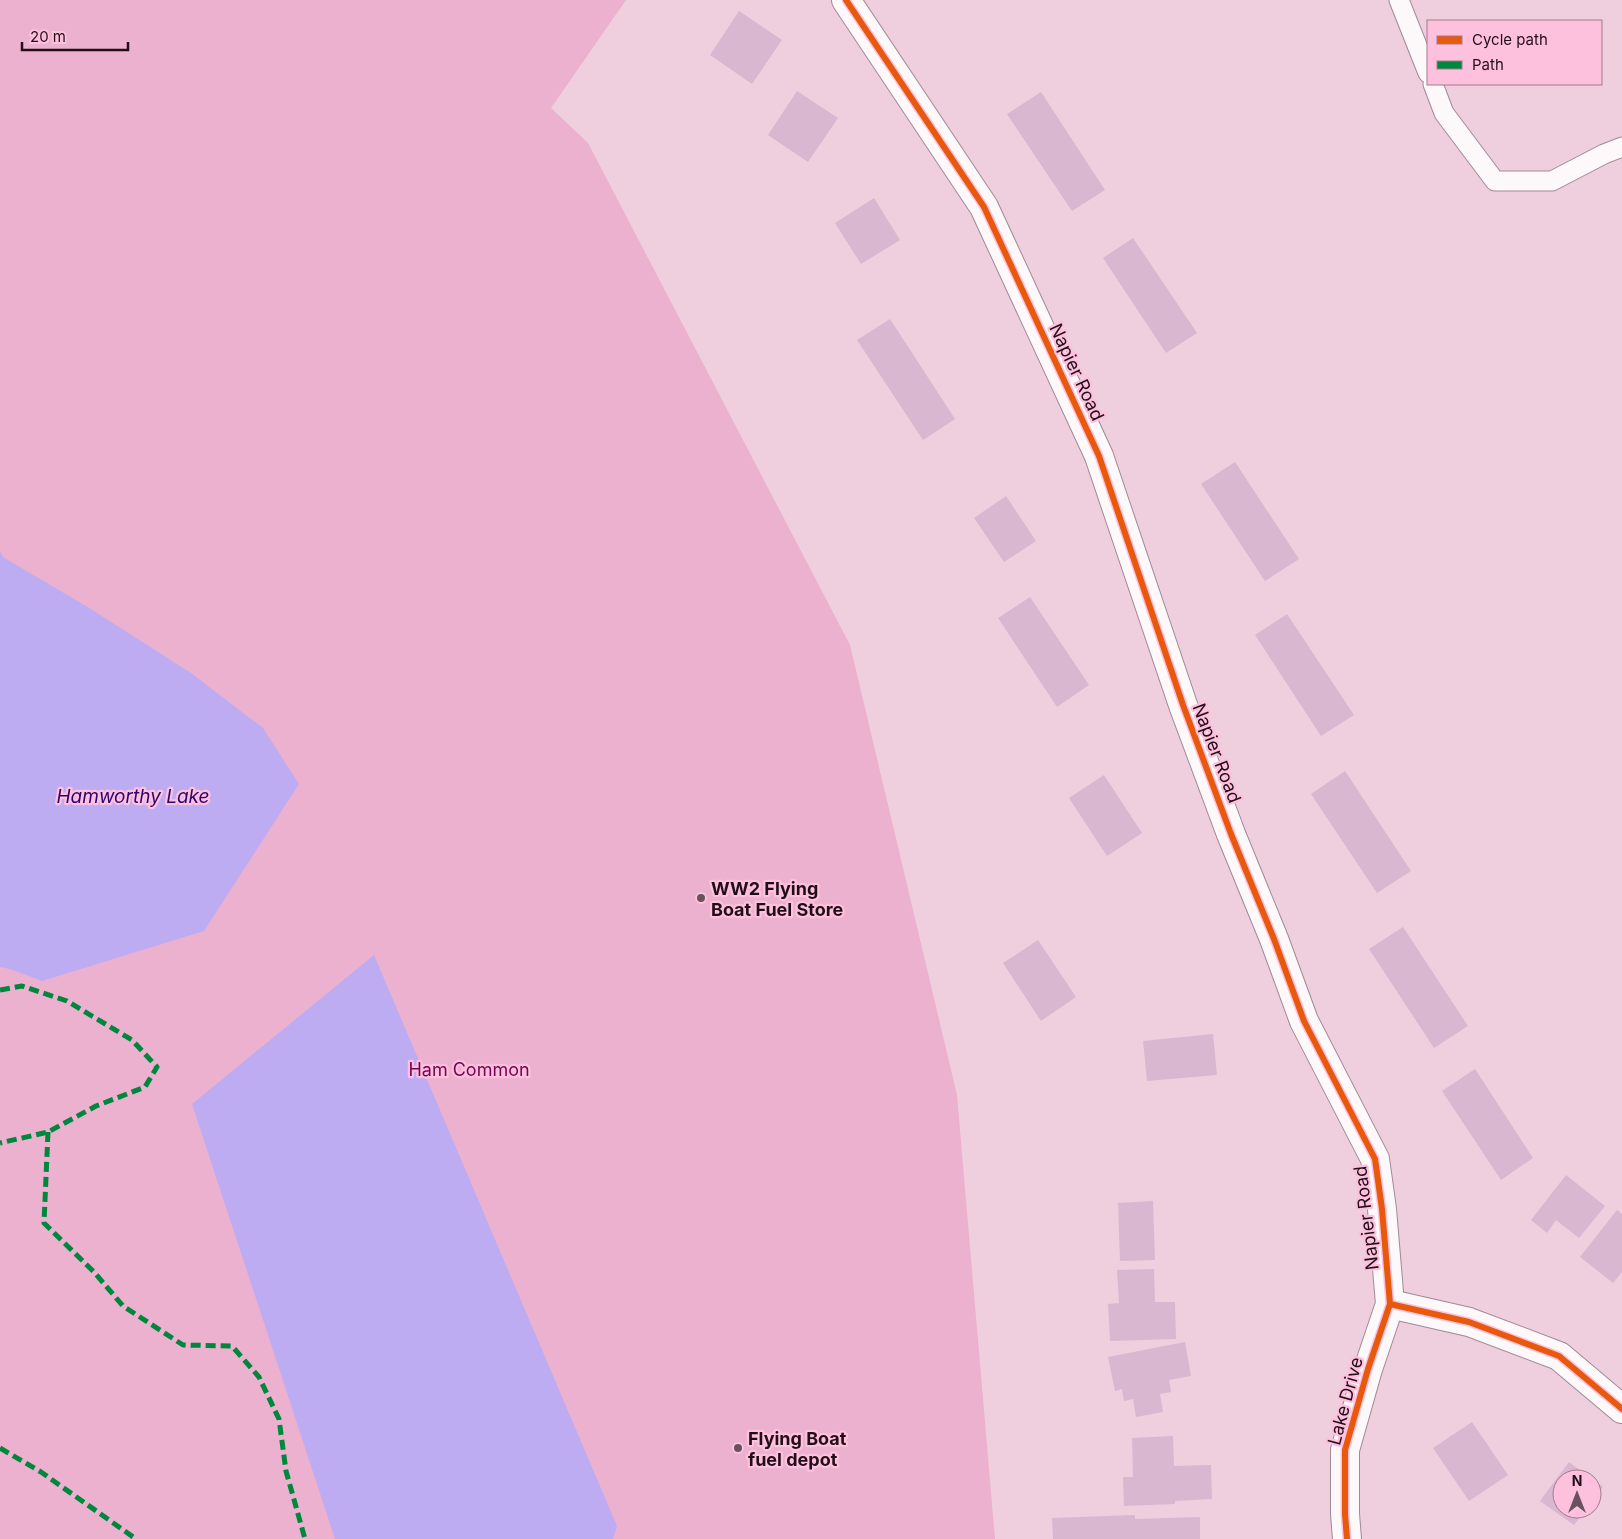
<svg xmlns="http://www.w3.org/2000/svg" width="1622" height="1539" viewBox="0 0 1622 1539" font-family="Inter,sans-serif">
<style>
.green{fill:#ebb1ce}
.water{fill:#beacf2}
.building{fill:#d9b7d1}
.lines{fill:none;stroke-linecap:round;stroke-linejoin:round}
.lane-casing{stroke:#a18995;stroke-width:21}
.street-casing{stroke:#a18995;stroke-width:30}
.lane{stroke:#fdf8fa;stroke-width:19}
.street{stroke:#fdf8fa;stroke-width:28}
.quiet{stroke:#00873e;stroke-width:5;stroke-dasharray:10 5;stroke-linecap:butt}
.cycleway-casing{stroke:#fdc0dd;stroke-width:9}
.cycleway{stroke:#e8590c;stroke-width:6}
.poi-dot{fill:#6a515e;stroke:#fdc0dd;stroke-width:2}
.labels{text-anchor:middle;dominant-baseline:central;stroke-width:4.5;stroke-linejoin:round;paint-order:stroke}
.street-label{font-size:18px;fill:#220e19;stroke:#fdc0dd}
.poi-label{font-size:18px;font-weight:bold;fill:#220e19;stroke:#fdc0dd;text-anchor:start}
.park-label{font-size:18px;fill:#780250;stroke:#fdc0dd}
.water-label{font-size:19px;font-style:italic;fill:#2e0471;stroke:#fdc0dd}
</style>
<rect width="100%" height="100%" fill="#efcede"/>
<polygon class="green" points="0,0 626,0 551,108 588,143 850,645 957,1095 995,1539 0,1539"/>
<g class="water">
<polygon points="0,551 3,557 91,609 191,673 263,728 299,784 204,931 42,981 10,969 0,967"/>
<polygon points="374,955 617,1526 613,1539 335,1539 192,1104"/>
</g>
<g class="building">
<polygon points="739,11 782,40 752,84 710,55"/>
<polygon points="797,91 838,118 808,162 768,135"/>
<polygon points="1041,92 1105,190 1072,211 1007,114"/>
<polygon points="874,198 900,240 861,264 835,223"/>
<polygon points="1133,238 1197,333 1166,353 1103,258"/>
<polygon points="890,319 955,419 923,440 857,340"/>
<polygon points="1235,462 1299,559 1265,581 1201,484"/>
<polygon points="1006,496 1036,541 1004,562 974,518"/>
<polygon points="1030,597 1089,685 1057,707 998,618"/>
<polygon points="1287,614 1354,715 1321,736 1255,635"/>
<polygon points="1345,771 1411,871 1377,893 1311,794"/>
<polygon points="1104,775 1142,833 1107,856 1069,798"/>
<polygon points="1403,927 1468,1026 1434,1048 1369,949"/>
<polygon points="1038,940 1076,997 1041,1021 1003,963"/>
<polygon points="1213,1034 1217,1075 1147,1081 1143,1041"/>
<polygon points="1475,1069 1533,1158 1501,1180 1442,1091"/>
<polygon points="1566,1175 1605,1206 1579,1238 1556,1220 1547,1233 1531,1220"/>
<polygon points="1153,1201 1155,1260 1120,1261 1118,1203"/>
<polygon points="1617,1210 1622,1214 1622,1272 1613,1283 1580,1257"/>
<polygon points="1154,1269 1155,1302 1175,1302 1176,1339 1110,1341 1108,1304 1119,1303 1117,1270"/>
<polygon points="1185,1342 1191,1376 1169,1380 1171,1392 1160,1394 1163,1412 1136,1417 1133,1399 1124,1401 1122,1389 1115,1391 1108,1357"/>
<polygon points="1472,1422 1508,1475 1469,1501 1433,1448"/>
<polygon points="1173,1436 1174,1466 1211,1465 1212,1499 1175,1501 1175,1504 1124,1506 1123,1477 1133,1477 1132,1438"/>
<polygon points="1569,1462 1592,1479 1562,1479 1562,1509 1586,1509 1574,1525 1540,1501"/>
<polygon points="1592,1479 1603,1487 1592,1501"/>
<polygon points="1135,1515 1135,1519 1200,1517 1200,1539 1053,1539 1052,1518"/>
</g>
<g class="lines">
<defs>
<g id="lane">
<polyline points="1399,0 1428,73"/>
<polyline points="1433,84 1444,113 1495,181 1552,181 1604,154 1622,147"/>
</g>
<g id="street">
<polyline points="846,0 984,207 1099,456 1183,705 1231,834 1274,939 1304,1021 1375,1159 1382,1209 1390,1304 1368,1369 1345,1450 1345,1514 1347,1539"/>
<polyline points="1390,1304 1469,1322 1559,1356 1622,1409"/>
</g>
</defs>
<use href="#lane" class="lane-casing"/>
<use href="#street" class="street-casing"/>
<use href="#lane" class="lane"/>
<use href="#street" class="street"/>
<g class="quiet">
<polyline points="0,990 22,986 67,1001 132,1040 157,1067 145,1087 96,1106 48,1132 0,1143"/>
<polyline points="48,1132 44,1223 94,1272 123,1306 183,1345 232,1346 259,1377 279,1419 286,1471 305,1539"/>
<polyline points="0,1448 41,1472 136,1539"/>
</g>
<defs>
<g id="cycleway">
<polyline points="846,0 984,207 1099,456 1183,705 1231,834 1274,939 1304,1021 1375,1159 1382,1209 1390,1304 1368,1369 1345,1450 1345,1514 1347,1539"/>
<polyline points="1390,1304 1469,1322 1559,1356 1622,1409"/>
</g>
</defs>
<use href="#cycleway" class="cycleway-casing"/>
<use href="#cycleway" class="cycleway"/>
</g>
<g class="poi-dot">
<circle cx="701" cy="898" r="5"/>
<circle cx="738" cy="1448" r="5"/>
</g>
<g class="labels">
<g class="street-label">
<text transform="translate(1077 372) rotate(65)">Napier Road</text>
<text transform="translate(1217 753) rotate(69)">Napier Road</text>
<text transform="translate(1366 1218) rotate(-97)">Napier Road</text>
<text transform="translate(1345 1401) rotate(-75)">Lake Drive</text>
</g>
<g class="poi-label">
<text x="711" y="888">WW2 Flying<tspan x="711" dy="21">Boat Fuel Store</tspan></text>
<text x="748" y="1438">Flying Boat<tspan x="748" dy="21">fuel depot</tspan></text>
</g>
<g class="park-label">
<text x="469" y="1069">Ham Common</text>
</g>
<g class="water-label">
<text x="133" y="796">Hamworthy Lake</text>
</g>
</g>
<rect x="1427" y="20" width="175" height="65" fill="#fdc0dd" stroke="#a5798f"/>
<rect x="1437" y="36" width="25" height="8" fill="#e8590c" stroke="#a5798f"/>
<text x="1472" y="45" font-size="15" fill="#220e19">Cycle path</text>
<rect x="1437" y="61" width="25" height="8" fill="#00873e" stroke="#a5798f"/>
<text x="1472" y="70" font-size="15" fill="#220e19">Path</text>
<g transform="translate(1577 1494)"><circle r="24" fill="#fdc0dd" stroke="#a5798f"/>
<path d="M0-4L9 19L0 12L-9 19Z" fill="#6a515e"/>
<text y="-8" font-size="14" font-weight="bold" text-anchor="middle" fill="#220e19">N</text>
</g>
<path d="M22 42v8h106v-8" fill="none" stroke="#220e19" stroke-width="2.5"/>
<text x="30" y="42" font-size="15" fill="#220e19" stroke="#fdc0dd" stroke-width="4" paint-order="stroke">20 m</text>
</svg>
